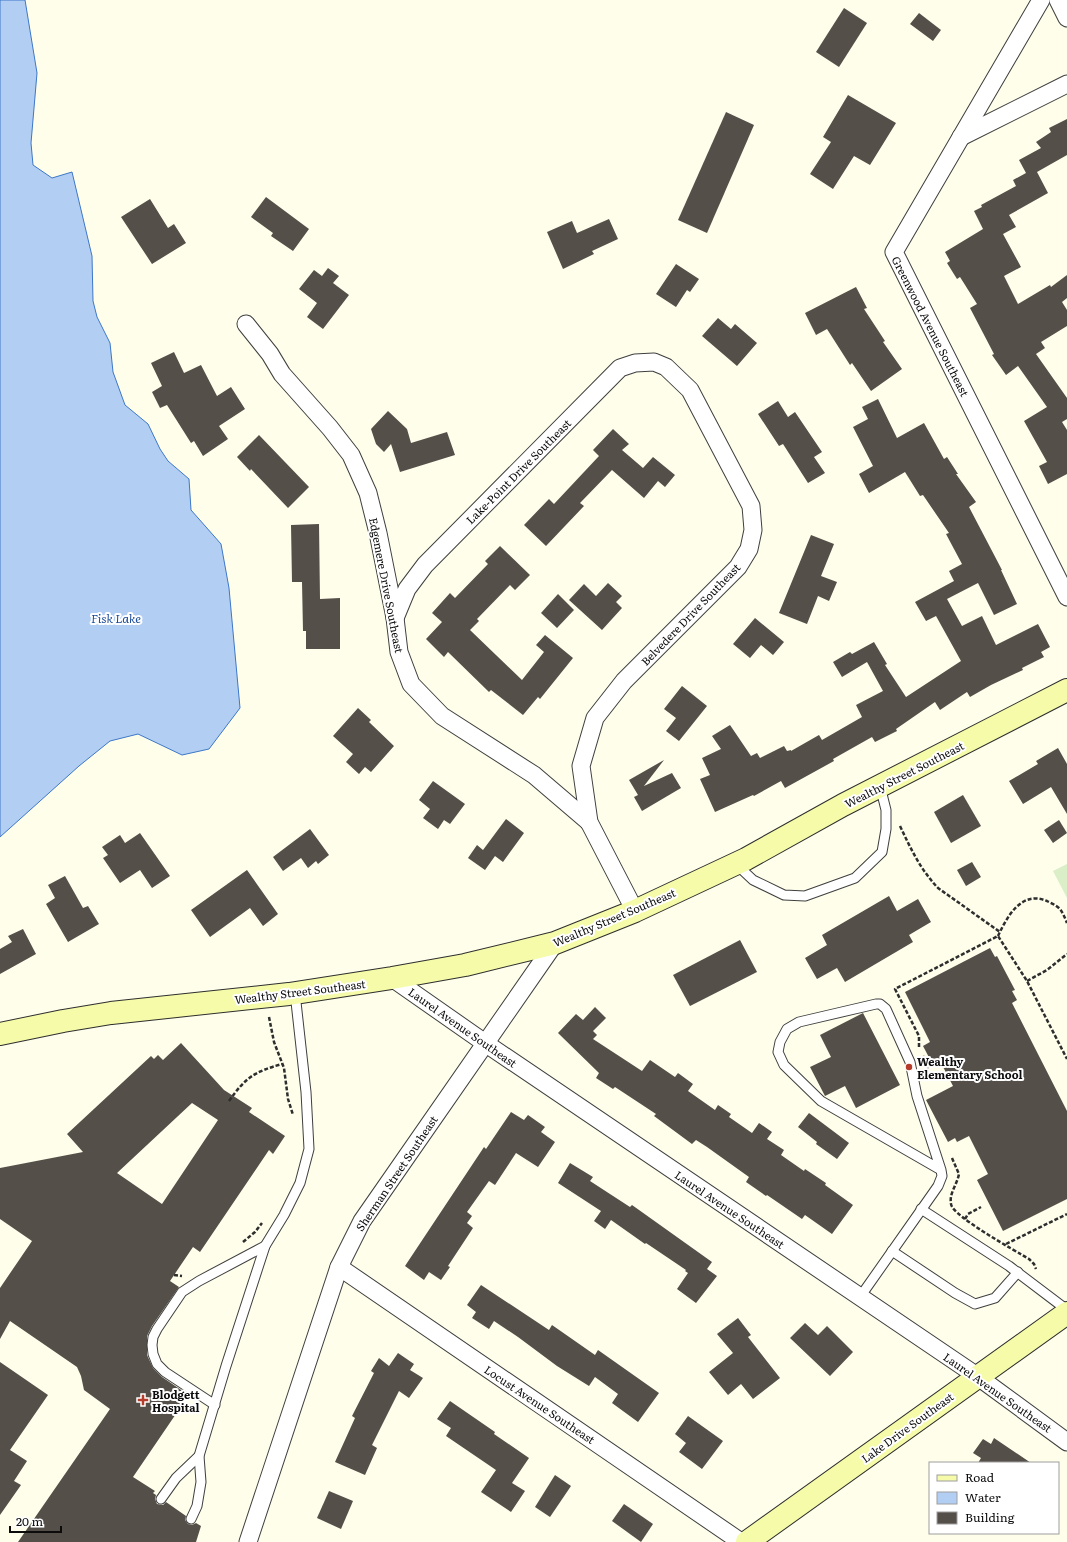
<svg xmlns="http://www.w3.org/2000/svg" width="1067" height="1542" viewBox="0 0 1067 1542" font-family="Literata,serif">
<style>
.pitch{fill:#daeec8}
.water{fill:#b2cff3;stroke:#3d77c7}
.building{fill:#544f49;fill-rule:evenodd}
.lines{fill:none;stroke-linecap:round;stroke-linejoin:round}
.service-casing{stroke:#3f3f3f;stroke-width:11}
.minor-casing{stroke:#3f3f3f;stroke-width:19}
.secondary-casing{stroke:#2e2e2e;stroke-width:24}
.path{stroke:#2e2e2e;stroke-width:2.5;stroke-dasharray:4 2;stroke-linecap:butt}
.service{stroke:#fff;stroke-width:9}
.minor{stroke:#fff;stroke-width:17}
.secondary{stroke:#f6fba9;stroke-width:22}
.poi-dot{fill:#b53c2a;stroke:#fff;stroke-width:1.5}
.labels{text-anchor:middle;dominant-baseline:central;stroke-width:4;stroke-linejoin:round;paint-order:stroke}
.street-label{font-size:11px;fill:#0c0c0c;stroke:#fff}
.poi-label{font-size:11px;font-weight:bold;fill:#0c0c0c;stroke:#fff;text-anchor:start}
.water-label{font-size:12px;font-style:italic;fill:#1b4b98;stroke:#fff}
</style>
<rect width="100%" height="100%" fill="#fefeeb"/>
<polygon class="pitch" points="1067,864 1067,898 1053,871"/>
<polygon class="water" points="0,0 25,0 37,73 31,143 33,165 52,178 72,172 92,256 93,301 97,317 110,343 113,372 125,405 148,424 160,449 168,461 189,479 191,510 221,544 229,588 240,708 209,749 182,755 138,734 110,741 79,766 0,837"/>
<g class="building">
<polygon points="844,8 867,23 839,67 816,52"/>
<polygon points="919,13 941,30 933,41 910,24"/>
<polygon points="848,95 896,123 870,165 854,156 833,189 810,174 831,142 823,137"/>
<polygon points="726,112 754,125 707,233 678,220"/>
<polygon points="1067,119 1067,155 1037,172 1048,193 1009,215 1016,227 1003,234 1021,267 1004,276 1018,304 1050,285 1051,287 1067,275 1067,298 1062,302 1067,310 1067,326 1041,342 1045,348 1036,354 1067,398 1067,419 1062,422 1067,430 1067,474 1048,484 1039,466 1047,462 1024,421 1047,407 1018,366 1006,375 992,355 994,354 970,308 977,304 960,277 957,279 947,263 950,261 945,252 983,229 974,211 982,207 981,205 1016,186 1013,180 1026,173 1019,160 1041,148 1036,142 1051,132 1049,128"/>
<polygon points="266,197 309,229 293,251 271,236 273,233 251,217"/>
<polygon points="150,199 168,228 174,224 186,243 152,264 121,217"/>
<polygon points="609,219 618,239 592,251 594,254 563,269 547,232 572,221 577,233"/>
<polygon points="676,264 699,279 690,292 687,290 676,307 656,294"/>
<polygon points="328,268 339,276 333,283 349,295 323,329 307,317 317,303 299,289 314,270 322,276"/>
<polygon points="856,287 867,308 864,309 885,341 883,342 902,369 871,391 852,363 850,365 827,329 816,335 805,313"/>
<polygon points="718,318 731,329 735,324 757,343 737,366 702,336"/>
<polygon points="174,352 184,373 201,365 217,396 231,387 245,409 219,426 228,439 203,456 194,441 191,443 167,405 160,408 152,392 162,386 151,363"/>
<polygon points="878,399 897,438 924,423 944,459 947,457 958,474 956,474 976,502 969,507 1002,570 1001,570 1017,604 994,615 978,583 947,599 962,626 982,616 996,645 1038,624 1050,647 1041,652 1044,657 1022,668 1023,670 991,685 970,697 967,692 940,710 935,702 896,729 897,731 875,742 872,737 833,759 834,761 785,788 781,781 754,796 753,795 715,812 700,779 710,775 702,758 721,749 712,736 730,725 751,756 757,753 760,758 784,746 787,751 791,750 791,751 819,735 822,740 862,717 856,705 883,691 867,662 842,677 833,662 850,652 852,654 874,642 887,664 885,665 906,697 961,661 936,616 926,621 915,602 954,581 949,571 962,564 946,534 949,533 923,495 920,496 905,472 869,493 859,474 873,466 853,427 868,419 862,407"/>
<polygon points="778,401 788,417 795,412 822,452 814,457 825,473 808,483 783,444 779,446 758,414"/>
<polygon points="388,411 407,429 411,443 447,432 455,455 400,472 391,444 384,452 376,444 371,429"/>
<polygon points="613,429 629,444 622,450 643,468 653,457 675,475 665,487 658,481 644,498 612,470 580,503 584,506 546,546 524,525 549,499 554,504 599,456 593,450"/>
<polygon points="259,435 309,487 288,508 251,469 250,471 237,457"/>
<polygon points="319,524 320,599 340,598 340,649 306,649 306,631 303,631 302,582 292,582 291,525"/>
<polygon points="811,535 834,544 821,576 837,582 829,601 818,596 807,624 779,613"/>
<polygon points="500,546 530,575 515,590 510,585 477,619 479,621 470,630 522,680 544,652 536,645 545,635 573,658 540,699 538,697 523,715 491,690 489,692 448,652 444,657 426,639 442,622 432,613 450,593 455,598 488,564 485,561"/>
<polygon points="608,583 622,596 616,602 622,608 602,630 569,600 584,584 596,596"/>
<polygon points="558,594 574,610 557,628 541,613"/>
<polygon points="755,618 784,642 773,655 761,645 750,658 733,644"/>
<polygon points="682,686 707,706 679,741 666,731 676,718 664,709"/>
<polygon points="358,708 371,720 369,722 394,746 371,772 365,767 359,774 346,762 353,754 333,736"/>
<polygon points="1058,748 1067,764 1067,814 1051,787 1023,804 1009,781 1038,764 1036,761"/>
<polygon points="664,760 644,786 672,773 681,788 642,811 634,797 638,795 629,780"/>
<polygon points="433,781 465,804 450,824 444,820 438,829 423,818 430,809 419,800"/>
<polygon points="963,795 981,826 951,843 934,812"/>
<polygon points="506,819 524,833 503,862 495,856 485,870 468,858 477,845 483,850"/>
<polygon points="1059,820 1067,833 1053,843 1044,830"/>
<polygon points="310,829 329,855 318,864 316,861 308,868 301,858 283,871 273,857"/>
<polygon points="140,833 170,876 152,888 140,870 120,883 103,858 108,855 102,847 120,835 125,843"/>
<polygon points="972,862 981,877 966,886 957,870"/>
<polygon points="247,870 278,914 263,926 250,908 210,937 191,910"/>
<polygon points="65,876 83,908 88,906 99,924 68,942 46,904 55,898 48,885"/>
<polygon points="889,896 897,911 918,899 931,922 909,935 913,942 845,982 837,968 817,979 805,958 827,945 822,935"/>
<polygon points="23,929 36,954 0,974 0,949 12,942 8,936"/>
<polygon points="740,940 757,972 690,1006 673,975"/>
<polygon points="990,948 995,957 997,956 1015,990 1012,991 1017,1000 1012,1003 1067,1111 1067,1199 1003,1231 977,1180 988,1174 969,1136 957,1142 955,1138 948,1142 926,1100 953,1086 940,1061 933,1065 923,1046 930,1042 905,992"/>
<polygon points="595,1007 606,1018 593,1031 597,1035 593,1039 642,1071 650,1060 675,1077 678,1073 693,1084 688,1091 715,1110 718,1105 731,1114 729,1117 752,1133 759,1123 772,1132 767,1139 784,1150 781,1155 804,1171 805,1169 826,1183 825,1185 853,1205 832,1234 805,1215 802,1219 767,1195 766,1196 746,1182 749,1177 707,1147 696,1140 692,1144 654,1116 656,1114 615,1087 613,1089 596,1078 599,1073 558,1033 576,1014 583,1020"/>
<polygon points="863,1013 900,1085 856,1108 845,1086 825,1096 810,1067 831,1057 820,1035"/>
<path d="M 181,1043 L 224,1090 L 252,1108 L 249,1112 L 285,1136 L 273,1154 L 269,1150 L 200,1252 L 193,1247 L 170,1281 L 179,1287 L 152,1326 L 147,1336 L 147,1355 L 153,1368 L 162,1377 L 187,1394 L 178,1407 L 180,1408 L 133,1477 L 155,1491 L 153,1493 L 156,1495 L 155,1499 L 157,1504 L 163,1505 L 166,1502 L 186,1516 L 185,1520 L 188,1524 L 192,1525 L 196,1523 L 201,1526 L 196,1542 L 18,1542 L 110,1409 L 84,1390 L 81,1376 L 77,1367 L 10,1321 L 0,1339 L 0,1288 L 32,1241 L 0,1219 L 0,1168 L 83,1152 L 67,1134 L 151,1056 L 154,1059 L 158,1055 L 163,1060 ZM 192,1103 L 218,1120 L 162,1204 L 117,1173 Z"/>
<polygon points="511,1112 524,1120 528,1115 545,1127 541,1132 555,1142 538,1167 516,1153 495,1185 489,1181 467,1212 472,1216 467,1223 473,1228 448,1266 450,1267 441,1280 429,1272 424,1280 405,1266 484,1147 486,1149"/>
<polygon points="809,1113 849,1143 837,1159 816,1144 817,1142 798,1127"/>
<polygon points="570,1163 593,1177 590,1181 630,1207 632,1205 712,1262 707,1269 717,1276 696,1303 677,1289 688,1273 685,1271 686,1270 646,1243 645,1244 611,1220 605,1229 594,1221 601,1211 558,1183"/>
<polygon points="481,1285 549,1330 552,1325 595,1355 598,1350 659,1393 638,1422 612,1403 618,1394 595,1377 589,1386 557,1366 518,1337 494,1321 489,1329 472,1318 476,1312 467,1305"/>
<polygon points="738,1318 751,1335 748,1337 780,1378 753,1399 741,1384 728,1395 709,1372 733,1353 717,1334"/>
<polygon points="805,1323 818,1335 827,1326 853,1352 830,1376 790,1338"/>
<polygon points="398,1353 414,1364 410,1370 423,1378 409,1398 399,1391 372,1445 377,1448 365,1475 335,1462 355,1418 352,1416 374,1373 371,1371 379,1358 389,1366"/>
<polygon points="0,1362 48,1395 10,1450 27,1461 14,1481 21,1485 0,1515"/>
<polygon points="450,1401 495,1432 494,1434 529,1458 512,1483 525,1491 511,1512 481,1492 496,1470 446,1436 451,1428 437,1419"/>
<polygon points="688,1416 723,1441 702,1469 679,1452 686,1443 675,1434"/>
<polygon points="994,1438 1031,1463 978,1463 981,1458 973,1453 983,1439 991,1444"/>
<polygon points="555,1475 571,1486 550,1517 535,1507"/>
<polygon points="329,1491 353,1501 341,1529 317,1518"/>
<polygon points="624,1504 653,1524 641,1542 612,1521"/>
</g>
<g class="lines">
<defs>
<g id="service">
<polyline points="736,864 753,880 784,895 805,896 855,878 882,852 886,829 886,810 880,786"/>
<polyline points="921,1209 1009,1266 1067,1310"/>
<polyline points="892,1251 955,1293 975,1304 995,1298 1018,1272"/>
<polyline points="860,1297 938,1186 942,1176 941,1170 917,1096 910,1062 886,1009 880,1004 876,1004 799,1022 787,1029 780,1042 778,1052 784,1065 821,1101 941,1170"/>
<polyline points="215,1405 165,1372 157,1364 153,1354 152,1345 153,1337 157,1329 182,1292 199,1281 265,1246"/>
<polyline points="161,1499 176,1478 199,1456"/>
<polyline points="191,1519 197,1506 201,1482 199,1456 226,1366 265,1246 284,1215 300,1183 309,1149 306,1092 295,993"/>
</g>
<g id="minor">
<polyline points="1041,0 894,252 1067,597"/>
<polyline points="1058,0 1067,18"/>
<polyline points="961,137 1067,84"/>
<polyline points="246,324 270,354 282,374 330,428 351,455 368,493 378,533 395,618 399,652 411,684 442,716 534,775 589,822"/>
<polyline points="395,618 407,589 425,565 620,368 635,363 654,362 666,367 690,390 751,506 753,530 749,549 738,567 624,681 595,718 581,766 589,822 635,911"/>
<polyline points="392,978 485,1043 977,1376 1067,1442"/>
<polyline points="339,1267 741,1542"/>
<polyline points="248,1542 339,1267 362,1221 555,943"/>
</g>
<g id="secondary">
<polyline points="0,1034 63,1021 111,1013 289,994 392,978 465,965 555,943 635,911 746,859 843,805 1067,690"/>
<polyline points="747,1542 1067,1313"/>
</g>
</defs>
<use href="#service" class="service-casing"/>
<use href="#minor" class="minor-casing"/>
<use href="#secondary" class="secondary-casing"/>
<g class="path">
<path d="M 900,826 C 911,849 920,869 938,888 L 1000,932"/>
<path d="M 998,936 C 1007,917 1021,890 1047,901 C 1051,903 1056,905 1060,909 C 1063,913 1065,918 1067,923"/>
<polyline points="1027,981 1047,970 1067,954"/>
<polyline points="269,1017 274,1042 284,1068 288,1099 293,1115"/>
<polyline points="919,1047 919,1036 895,989 998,936 1027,981 1067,1059"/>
<polyline points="923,1056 927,1063 927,1072"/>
<path d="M 229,1101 C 246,1077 254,1072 282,1064"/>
<path d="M 952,1158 L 959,1174 C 957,1185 949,1193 951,1204 C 952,1216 1016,1251 1029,1259 L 1034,1264 L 1036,1269"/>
<polyline points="965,1219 968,1214 981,1207"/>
<polyline points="243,1242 255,1232 262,1223"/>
<polyline points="1006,1244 1067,1214"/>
<polyline points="174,1275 182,1276"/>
</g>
<use href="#service" class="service"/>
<use href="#minor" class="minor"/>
<use href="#secondary" class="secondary"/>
</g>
<g class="poi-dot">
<circle cx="909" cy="1067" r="4"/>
<path d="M141 1394h4v4h4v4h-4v4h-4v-4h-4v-4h4z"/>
</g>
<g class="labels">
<g class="street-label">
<text transform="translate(931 326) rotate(63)">Greenwood Avenue Southeast</text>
<text transform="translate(518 471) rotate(-45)">Lake-Point Drive Southeast</text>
<text transform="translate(387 585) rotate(79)">Edgemere Drive Southeast</text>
<text transform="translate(690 614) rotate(-46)">Belvedere Drive Southeast</text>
<text transform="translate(904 774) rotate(-27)">Wealthy Street Southeast</text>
<text transform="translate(614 917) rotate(-23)">Wealthy Street Southeast</text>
<text transform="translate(300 991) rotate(-7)">Wealthy Street Southeast</text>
<text transform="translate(463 1027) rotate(35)">Laurel Avenue Southeast</text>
<text transform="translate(396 1173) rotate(-56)">Sherman Street Southeast</text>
<text transform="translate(730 1209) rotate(34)">Laurel Avenue Southeast</text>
<text transform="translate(998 1392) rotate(35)">Laurel Avenue Southeast</text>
<text transform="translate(540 1404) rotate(34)">Locust Avenue Southeast</text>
<text transform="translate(907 1427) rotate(-36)">Lake Drive Southeast</text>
</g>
<g class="poi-label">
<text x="917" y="1061">Wealthy<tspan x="917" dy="13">Elementary School</tspan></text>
<text x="152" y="1394">Blodgett<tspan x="152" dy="13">Hospital</tspan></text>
</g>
<g class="water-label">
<text x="116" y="618">Fisk Lake</text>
</g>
</g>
<rect x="929" y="1462" width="130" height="72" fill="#ffffff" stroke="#9e9e9e"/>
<rect x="937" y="1475" width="20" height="6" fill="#f6fba9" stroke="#9e9e9e"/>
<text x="965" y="1482" font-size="12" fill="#0c0c0c">Road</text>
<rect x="937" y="1492" width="20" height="12" fill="#b2cff3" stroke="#9e9e9e"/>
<text x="965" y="1502" font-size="12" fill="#0c0c0c">Water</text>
<rect x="937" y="1512" width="20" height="12" fill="#544f49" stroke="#9e9e9e"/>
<text x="965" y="1522" font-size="12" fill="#0c0c0c">Building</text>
<path d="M10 1526v6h51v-6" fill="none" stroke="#0c0c0c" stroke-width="2"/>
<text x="16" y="1526" font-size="12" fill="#0c0c0c" stroke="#ffffff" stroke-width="3" paint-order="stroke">20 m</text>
</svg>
